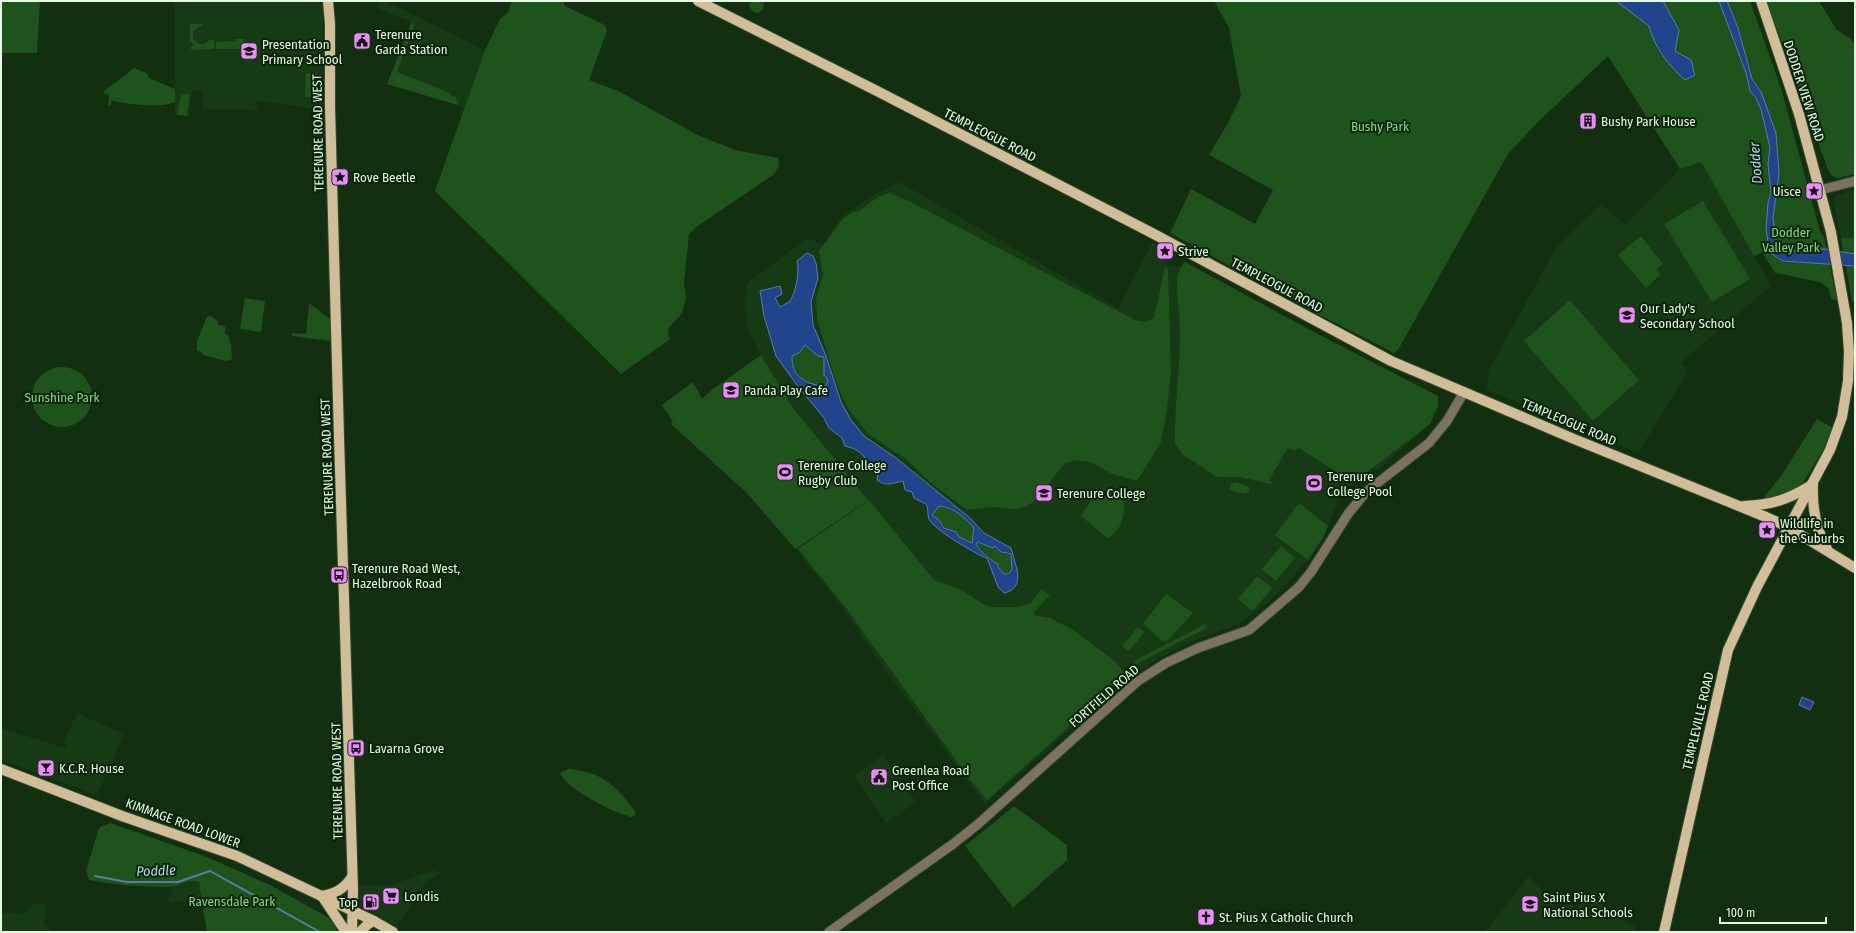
<svg xmlns="http://www.w3.org/2000/svg" width="1856" height="933" viewBox="0 0 1856 933" font-family="'Fira Sans Condensed',sans-serif">
<style>
.built{fill:#163a14}
.green{fill:#1e531b}
.water{fill:#21448d;stroke:#5c7aa7;fill-rule:evenodd}
.lines{fill:none;stroke-linecap:round;stroke-linejoin:round}
.stream{stroke:#5c7aa7;stroke-width:2}
.minor-casing{stroke:#304b2e;stroke-width:11}
.major-casing{stroke:#304b2e;stroke-width:12}
.minor{stroke:#7c7260;stroke-width:9}
.major{stroke:#d1bd97;stroke-width:10}
.labels{text-anchor:middle;dominant-baseline:central;stroke-width:4;stroke-linejoin:round;paint-order:stroke}
.poi-label{font-size:13px;fill:#e7f9e5;stroke:#072506;text-anchor:start}
.street-label{font-size:13px;fill:#e7f9e5;stroke:#072506}
.park-label{font-size:13px;fill:#80da79;stroke:#072506}
.water-label{font-size:14px;font-style:italic;fill:#b9d0f9;stroke:#072506}
</style>
<rect width="100%" height="100%" fill="#122f10"/>
<g class="built">
<polygon points="175,1 323,1 324,108 317,107 316,109 261,101 257,101 257,110 203,109 203,91 192,91 189,117 175,115"/>
<polygon points="378,1 383,1 410,13 485,50 465,108 387,84 412,22 377,8"/>
<polygon points="1701,162 1771,286 1680,363 1688,371 1638,453 1485,389 1491,366 1556,248 1601,204 1625,225 1680,169"/>
<polygon points="899,182 1118,308 1152,243 1161,247 1167,254 1167,265 1179,267 1185,262 1312,331 1438,396 1438,406 1430,424 1379,469 1360,478 1341,493 1324,536 1311,557 1270,601 1239,624 1193,641 1161,657 1121,682 1044,753 985,804 878,660 837,600 795,549 747,493 671,424 699,402 693,382 702,399 713,389 761,355 748,329 745,307 746,284 808,238 823,245 842,216 870,197"/>
<polygon points="1855,189 1855,238 1841,238 1834,206 1834,201 1836,196"/>
<polygon points="77,713 124,734 97,795 1,760 1,728 65,748 66,744 63,743"/>
<polygon points="883,755 916,802 886,823 854,776"/>
<polygon points="433,870 441,873 427,880 397,926 360,906 358,885 391,885"/>
<polygon points="1529,875 1559,911 1570,902 1577,909 1578,905 1593,889 1613,915 1636,927 1634,932 1485,932"/>
<polygon points="194,881 199,882 202,899 169,903 168,895 172,894 171,887"/>
<polygon points="36,903 46,905 44,923 51,932 1,932 1,913 25,914 26,910"/>
</g>
<g class="green">
<polygon points="1,1 40,1 37,53 1,53"/>
<path d="M 512,1 L 563,1 L 565,6 L 605,25 L 607,31 L 589,80 L 618,91 L 698,135 L 735,150 L 778,158 C 780,166 778,169 773,175 L 695,228 L 689,235 L 684,283 L 686,299 L 682,313 L 669,328 L 668,334 L 670,339 L 621,374 L 435,191 L 485,50 L 500,19 L 508,12 Z"/>
<polygon points="750,1 763,1 764,5 762,10 758,13 753,12 749,6"/>
<polygon points="1214,1 1750,1 1781,88 1820,231 1824,237 1837,300 1831,299 1829,289 1820,282 1775,273 1762,252 1754,256 1701,162 1680,169 1608,56 1537,123 1508,154 1398,350 1394,353 1314,312 1170,233 1191,189 1255,224 1273,190 1209,155 1229,121 1241,96 1229,28"/>
<polygon points="1767,1 1819,1 1836,29 1851,39 1855,45 1855,174 1837,178 1831,175 1827,167"/>
<polygon points="412,21 414,26 397,72 450,93 450,95 457,97 456,100 459,101 458,105 387,84"/>
<polygon points="190,24 203,24 203,26 199,27 193,32 193,39 199,44 205,44 211,39 214,41 214,49 191,50 191,47 194,45 190,41"/>
<polygon points="235,39 244,39 244,49 216,49 216,42 235,41"/>
<path d="M 134,68 L 147,73 L 149,78 L 175,89 L 175,102 C 159,109 130,104 112,101 L 110,106 L 108,105 L 109,95 L 103,92 Z"/>
<polygon points="306,73 317,73 317,98 305,97"/>
<polygon points="181,94 190,94 187,116 177,114"/>
<polygon points="889,193 909,201 1135,320 1145,322 1154,318 1165,267 1168,268 1171,373 1167,409 1161,442 1137,481 1112,474 1090,462 1074,460 1064,464 1036,500 1025,507 1013,509 993,507 967,510 931,483 907,460 868,434 847,407 837,385 817,319 816,299 823,275 819,251 842,220 852,212 859,211 878,197"/>
<polygon points="1703,201 1750,279 1712,302 1664,224"/>
<polygon points="1641,236 1663,264 1656,270 1661,274 1646,288 1618,255"/>
<polygon points="1841,238 1855,238 1855,303 1852,301"/>
<path d="M 1185,262 L 1312,331 L 1438,396 L 1438,406 L 1430,424 L 1353,483 L 1299,448 L 1294,451 L 1288,448 L 1269,480 L 1273,483 L 1270,484 L 1240,477 L 1217,477 L 1183,455 L 1175,444 C 1174,397 1184,350 1178,302 C 1177,289 1175,271 1185,262 Z"/>
<polygon points="245,298 265,301 261,332 240,329"/>
<polygon points="1570,300 1639,380 1593,421 1524,341"/>
<polygon points="309,303 330,319 330,341 292,336 292,333 306,334"/>
<polygon points="210,316 218,321 218,325 225,326 225,334 228,335 231,344 232,360 225,361 203,355 201,352 197,351 197,341 207,317"/>
<polygon points="805,345 818,355 824,357 824,375 828,380 826,387 814,385 801,380 791,362 791,356 799,353"/>
<polygon points="761,355 793,408 868,500 795,549 747,493 671,424 673,422 662,405 693,382 702,399 713,389"/>
<circle cx="62" cy="397" r="30"/>
<polygon points="1817,419 1833,428 1827,444 1799,489 1759,504 1783,473"/>
<polygon points="1237,482 1249,487 1249,492 1245,494 1229,490 1231,484"/>
<path d="M 1107,493 L 1112,493 L 1121,497 C 1129,510 1120,534 1107,538 L 1081,516 L 1092,499 L 1099,495 Z"/>
<polygon points="869,500 934,580 962,590 983,604 992,607 1017,607 1030,604 1041,589 1050,595 1033,613 1036,616 1050,618 1073,630 1111,658 1128,676 1114,684 1090,708 987,800 971,781 846,608 798,549"/>
<polygon points="1299,503 1328,526 1324,536 1308,560 1275,535"/>
<path d="M 939,506 C 955,508 963,516 974,528 L 972,543 L 958,537 L 956,532 C 942,527 943,523 932,515 Z"/>
<polygon points="978,542 993,548 994,546 1002,553 1011,554 1012,570 1008,574 1004,574 988,556 977,548 976,544"/>
<polygon points="1281,546 1295,558 1276,581 1262,569"/>
<polygon points="1257,576 1272,588 1253,611 1238,599"/>
<polygon points="1166,594 1193,613 1168,640 1162,641 1143,624"/>
<polygon points="1205,624 1207,628 1136,664 1134,661"/>
<polygon points="1138,627 1145,632 1129,651 1122,646"/>
<path d="M 568,769 C 593,771 607,778 623,796 C 628,802 634,808 636,815 L 631,817 C 614,813 566,789 560,773 Z"/>
<polygon points="1014,806 1067,845 1067,860 1013,908 965,846"/>
<path d="M 110,823 L 207,857 L 272,886 L 329,918 L 335,925 L 337,932 L 207,932 L 199,882 C 190,879 179,886 169,887 C 142,887 116,885 89,880 L 86,871 L 98,831 L 100,827 Z"/>
</g>
<g class="water">
<path d="M 1616,1 L 1663,1 L 1679,30 L 1675,51 L 1691,60 L 1695,75 L 1685,80 C 1669,66 1654,47 1649,26 Z"/>
<polygon points="1719,1 1727,1 1738,28 1752,79 1761,92 1776,133 1779,174 1773,218 1776,240 1780,245 1789,251 1826,249 1855,254 1855,266 1783,261 1770,253 1766,230 1768,203 1771,193 1768,164 1770,148 1761,109 1756,98 1750,91 1746,73"/>
<path d="M 807,253 L 813,256 L 816,263 L 818,278 L 811,302 L 813,325 L 826,356 L 841,402 L 851,420 L 864,436 L 896,458 L 970,518 L 984,533 L 1011,548 C 1015,564 1027,588 1004,593 L 998,587 L 987,558 C 977,555 933,529 929,519 C 927,514 929,510 926,504 L 914,498 L 912,492 L 905,490 L 903,481 C 893,483 886,487 877,480 L 878,473 C 863,461 867,451 845,446 L 842,438 L 829,428 L 824,418 L 797,385 L 776,356 L 764,316 L 760,291 L 780,286 L 782,294 L 775,298 L 780,307 C 783,305 786,304 789,302 C 796,294 800,270 797,261 ZM 805,345 L 818,356 L 824,357 L 824,375 L 828,380 L 826,386 C 808,385 791,378 792,356 L 799,353 ZM 939,506 C 955,508 963,516 974,528 L 972,543 L 959,537 L 956,532 L 944,528 L 939,520 L 932,515 ZM 978,542 L 993,548 L 995,546 C 1004,556 999,550 1011,554 L 1012,570 L 1008,574 L 1004,574 L 998,567 L 998,564 C 993,562 977,549 976,544 Z"/>
<polygon points="1802,697 1814,702 1810,710 1799,705"/>
</g>
<g class="lines">
<polyline class="stream" points="95,876 127,882 178,882 210,871 320,932"/>
<defs>
<g id="minor">
<polyline points="1820,190 1855,181"/>
<polyline points="829,932 953,844 977,825 1138,681 1166,663 1198,648 1249,630 1299,587 1311,572 1348,514 1366,492 1429,443 1447,421 1464,392"/>
</g>
<g id="major">
<polyline points="328,1 330,24 330,107 339,437 353,890 352,932"/>
<polyline points="698,1 877,91 1152,233 1391,361 1574,439 1766,517 1788,527 1855,568"/>
<path d="M 1813,484 C 1812,507 1815,528 1827,549"/>
<path d="M 1744,506 C 1771,505 1787,500 1810,486"/>
<polyline points="1,769 122,816 237,856 374,921 393,932"/>
<path d="M 321,896 C 335,894 344,889 352,877"/>
<polyline points="324,899 346,932"/>
<polyline points="360,932 368,924 374,921"/>
<polyline points="1664,932 1728,650 1757,587 1830,450 1842,417 1848,381 1849,352 1847,323 1831,232 1799,114 1761,1"/>
</g>
</defs>
<use href="#minor" class="minor-casing"/>
<use href="#major" class="major-casing"/>
<use href="#minor" class="minor"/>
<use href="#major" class="major"/>
</g>
<defs>
<symbol id="civic-square" viewBox="-11 -11 22 22"><rect x="-9" y="-9" width="18" height="18" rx="4" fill="#ec8cfa" stroke="#072506"/><path d="M-.6-6.5H3V-4.5H.6V-3L4-1V1h2V6H-6V1h2V-1L-.6-3ZM-1.2 2.5V6h2.4V2.5Z" fill="#111"/></symbol>
<symbol id="school-square" viewBox="-11 -11 22 22"><rect x="-9" y="-9" width="18" height="18" rx="4" fill="#ec8cfa" stroke="#072506"/><path d="M0-5L7-2L0 1L-7-2ZM-4 1L0 2.5L4 1V4Q0 6-4 4Z" fill="#111"/></symbol>
<symbol id="building-square" viewBox="-11 -11 22 22"><rect x="-9" y="-9" width="18" height="18" rx="4" fill="#ec8cfa" stroke="#072506"/><path d="M-4-6H4V6H1V3H-1V6H-4ZM-2.5-4.3h1.7v1.8h-1.7ZM.8-4.3h1.7v1.8H.8ZM-2.5-1h1.7V.8h-1.7ZM.8-1h1.7V.8H.8Z" fill="#111"/></symbol>
<symbol id="sight-square" viewBox="-11 -11 22 22"><rect x="-9" y="-9" width="18" height="18" rx="4" fill="#ec8cfa" stroke="#072506"/><path d="M0-6L1.8-2.2L6-1.7L2.9 1.2L3.7 5.4L0 3.3L-3.7 5.4L-2.9 1.2L-6-1.7L-1.8-2.2Z" fill="#111"/></symbol>
<symbol id="stadium-square" viewBox="-11 -11 22 22"><rect x="-9" y="-9" width="18" height="18" rx="4" fill="#ec8cfa" stroke="#072506"/><path d="M0-5a6.5 5 0 1 0 0 10a6.5 5 0 1 0 0-10ZM-3.5-1.8h7v3.6h-7Z" fill="#111"/></symbol>
<symbol id="bus-square" viewBox="-11 -11 22 22"><rect x="-9" y="-9" width="18" height="18" rx="4" fill="#ec8cfa" stroke="#072506"/><path d="M-5-6H5V4H4V6H2V4H-2V6H-4V4H-5ZM-3.5-4V0h7V-4ZM-3.5 1.2v1.5H-2V1.2ZM2 1.2v1.5H3.5V1.2Z" fill="#111"/></symbol>
<symbol id="bar-square" viewBox="-11 -11 22 22"><rect x="-9" y="-9" width="18" height="18" rx="4" fill="#ec8cfa" stroke="#072506"/><path d="M-6-5H6L.8 .8V4.5H3.5V6h-7V4.5H-.8V.8Z" fill="#111"/></symbol>
<symbol id="supermarket-square" viewBox="-11 -11 22 22"><rect x="-9" y="-9" width="18" height="18" rx="4" fill="#ec8cfa" stroke="#072506"/><path d="M-6-5.5h2.5l.6 2H6L4.5 2H-2.5L-4.4-4H-6ZM-1.5 3.2a1.3 1.3 0 1 0 .1 0ZM3 3.2a1.3 1.3 0 1 0 .1 0Z" fill="#111"/></symbol>
<symbol id="fuel-square" viewBox="-11 -11 22 22"><rect x="-9" y="-9" width="18" height="18" rx="4" fill="#ec8cfa" stroke="#072506"/><path d="M-5.5-6h7V0h2V4h1.3V-2.5L3-4.5l.8-.8L6-3V5H2.5V1h-1V6h-7ZM-4.2-4.7v3.2H.2V-4.7Z" fill="#111"/></symbol>
<symbol id="church-square" viewBox="-11 -11 22 22"><rect x="-9" y="-9" width="18" height="18" rx="4" fill="#ec8cfa" stroke="#072506"/><path d="M-1.2-6h2.4v3.5h3.3v2.4h-3.3V6h-2.4V-.1h-3.3v-2.4h3.3Z" fill="#111"/></symbol>
</defs>
<g fill-rule="evenodd">
<use href="#civic-square" x="352" y="31" width="20" height="20"/>
<use href="#school-square" x="239" y="41" width="20" height="20"/>
<use href="#building-square" x="1578" y="111" width="20" height="20"/>
<use href="#sight-square" x="330" y="167" width="20" height="20"/>
<use href="#sight-square" x="1804" y="181" width="20" height="20"/>
<use href="#sight-square" x="1155" y="241" width="20" height="20"/>
<use href="#school-square" x="1617" y="305" width="20" height="20"/>
<use href="#school-square" x="721" y="380" width="20" height="20"/>
<use href="#stadium-square" x="775" y="462" width="20" height="20"/>
<use href="#stadium-square" x="1304" y="473" width="20" height="20"/>
<use href="#school-square" x="1034" y="483" width="20" height="20"/>
<use href="#sight-square" x="1757" y="520" width="20" height="20"/>
<use href="#bus-square" x="329" y="565" width="20" height="20"/>
<use href="#bus-square" x="346" y="738" width="20" height="20"/>
<use href="#bar-square" x="36" y="758" width="20" height="20"/>
<use href="#civic-square" x="869" y="767" width="20" height="20"/>
<use href="#supermarket-square" x="381" y="886" width="20" height="20"/>
<use href="#fuel-square" x="361" y="892" width="20" height="20"/>
<use href="#school-square" x="1520" y="894" width="20" height="20"/>
<use href="#church-square" x="1196" y="907" width="20" height="20"/>
</g>
<g class="labels">
<g class="poi-label">
<text x="375" y="34">Terenure<tspan x="375" dy="15">Garda Station</tspan></text>
<text x="262" y="44">Presentation<tspan x="262" dy="15">Primary School</tspan></text>
<text x="1601" y="121">Bushy Park House</text>
<text x="353" y="177">Rove Beetle</text>
<text x="1801" y="191" text-anchor="end">Uisce</text>
<text x="1178" y="251">Strive</text>
<text x="1640" y="308">Our Lady's<tspan x="1640" dy="15">Secondary School</tspan></text>
<text x="744" y="390">Panda Play Cafe</text>
<text x="798" y="465">Terenure College<tspan x="798" dy="15">Rugby Club</tspan></text>
<text x="1327" y="476">Terenure<tspan x="1327" dy="15">College Pool</tspan></text>
<text x="1057" y="493">Terenure College</text>
<text x="1780" y="523">Wildlife in<tspan x="1780" dy="15">the Suburbs</tspan></text>
<text x="352" y="568">Terenure Road West,<tspan x="352" dy="15">Hazelbrook Road</tspan></text>
<text x="369" y="748">Lavarna Grove</text>
<text x="59" y="768">K.C.R. House</text>
<text x="892" y="770">Greenlea Road<tspan x="892" dy="15">Post Office</tspan></text>
<text x="404" y="896">Londis</text>
<text x="1543" y="897">Saint Pius X<tspan x="1543" dy="15">National Schools</tspan></text>
<text x="358" y="902" text-anchor="end">Top</text>
<text x="1219" y="917">St. Pius X Catholic Church</text>
</g>
<g class="street-label">
<text transform="translate(1804 91) rotate(72)">DODDER VIEW ROAD</text>
<text transform="translate(318 133) rotate(-91)">TERENURE ROAD WEST</text>
<text transform="translate(990 135) rotate(27)">TEMPLEOGUE ROAD</text>
<text transform="translate(1277 285) rotate(28)">TEMPLEOGUE ROAD</text>
<text transform="translate(1569 422) rotate(23)">TEMPLEOGUE ROAD</text>
<text transform="translate(327 457) rotate(-92)">TERENURE ROAD WEST</text>
<text transform="translate(1104 696) rotate(-41)">FORTFIELD ROAD</text>
<text transform="translate(1698 721) rotate(-77)">TEMPLEVILLE ROAD</text>
<text transform="translate(337 781) rotate(-91)">TERENURE ROAD WEST</text>
<text transform="translate(183 823) rotate(20)">KIMMAGE ROAD LOWER</text>
</g>
<g class="park-label">
<text x="1380" y="126">Bushy Park</text>
<text x="1791" y="232">Dodder<tspan x="1791" dy="15">Valley Park</tspan></text>
<text x="62" y="397">Sunshine Park</text>
<text x="232" y="901">Ravensdale Park</text>
</g>
<g class="water-label">
<text transform="translate(1756 163) rotate(-94)">Dodder</text>
<text transform="translate(156 871) rotate(-2)">Poddle</text>
</g>
</g>
<rect width="1856" height="933" fill="none" stroke="#e7f9e5" stroke-width="4"/>
<path d="M1720 917v6h106v-6" fill="none" stroke="#e7f9e5" stroke-width="2"/>
<text x="1726" y="917" font-size="12" fill="#e7f9e5" stroke="#072506" stroke-width="3" paint-order="stroke">100 m</text>
</svg>
